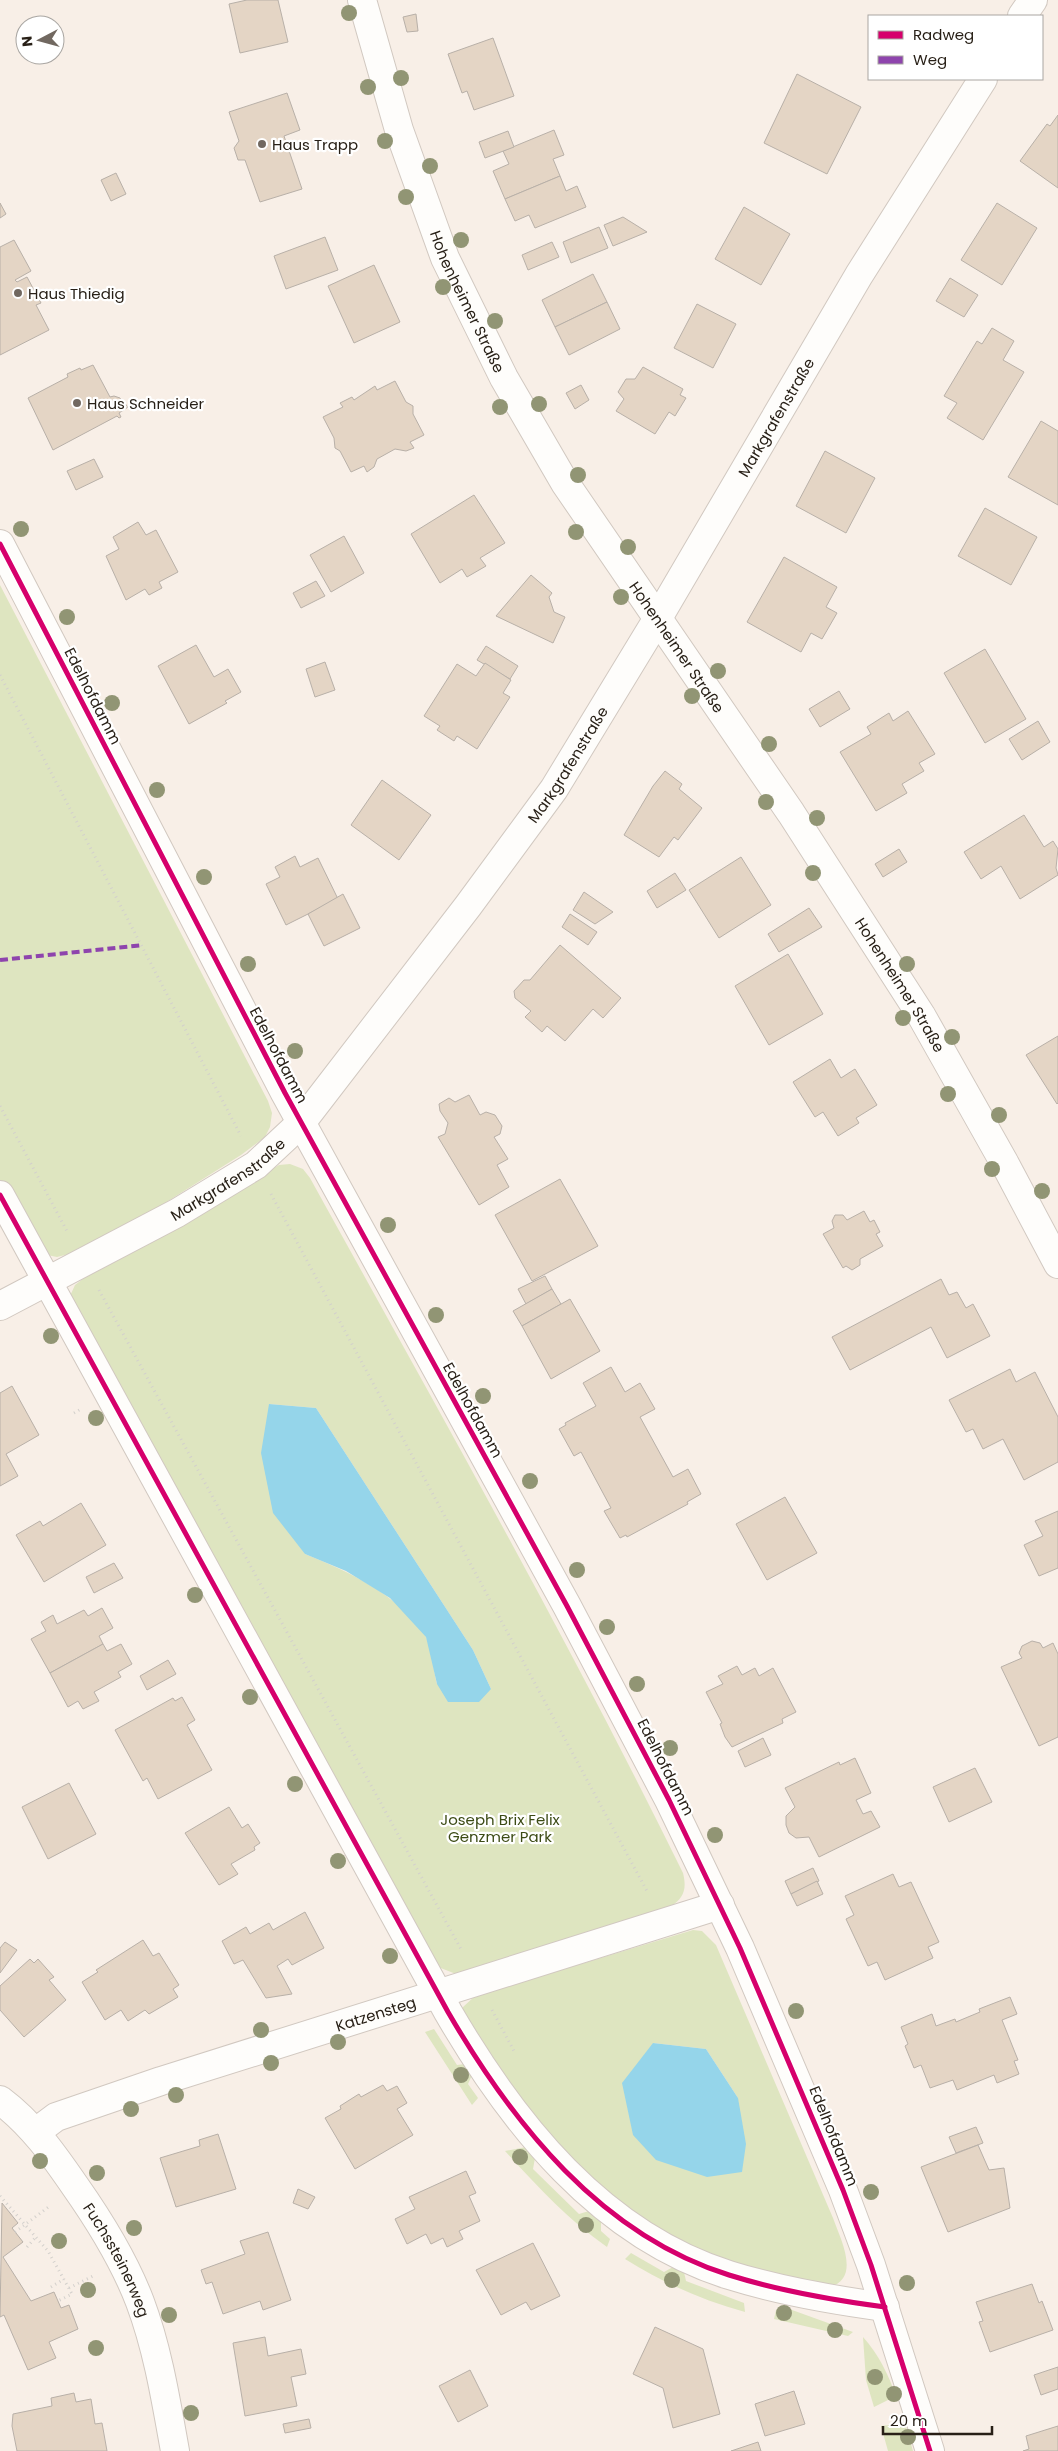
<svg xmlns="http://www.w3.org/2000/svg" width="1058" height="2451" viewBox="0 0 1058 2451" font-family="Poppins,sans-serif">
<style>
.green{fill:#dee5c0;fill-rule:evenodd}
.water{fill:#95d5ea}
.building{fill:#e4d5c5;stroke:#b8b0a8}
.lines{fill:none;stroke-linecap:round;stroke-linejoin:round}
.minor-casing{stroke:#d1c8c0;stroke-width:30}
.path{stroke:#d3d0cc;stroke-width:3;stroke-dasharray:1 4;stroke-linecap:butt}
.minor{stroke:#fefdfb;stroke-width:28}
.quiet{stroke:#8e44ad;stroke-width:4;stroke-dasharray:8 4;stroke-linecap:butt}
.cycleway-casing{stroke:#fff;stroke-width:8}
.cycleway{stroke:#d6006c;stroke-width:5}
.tree{fill:#919574}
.poi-dot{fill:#716860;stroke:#fff;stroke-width:2}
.labels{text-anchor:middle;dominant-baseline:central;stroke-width:4.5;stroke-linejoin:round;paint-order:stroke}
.poi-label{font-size:15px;fill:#282017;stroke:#fff;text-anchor:start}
.street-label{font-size:15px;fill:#282017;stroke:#fff}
.park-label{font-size:15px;fill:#3c4b15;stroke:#fff}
</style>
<rect width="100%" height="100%" fill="#f8efe7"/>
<g class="green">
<polygon points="0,585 268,1101 272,1113 270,1127 265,1137 241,1155 157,1208 69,1254 57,1257 47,1255 0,1183"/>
<path d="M 290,1164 L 303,1169 L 310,1178 C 437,1408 567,1637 683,1873 C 687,1889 684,1898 670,1907 L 456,1974 L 433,1965 L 70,1296 L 75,1285 L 84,1278 L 177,1228 L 279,1165 ZM 269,1404 L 316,1408 L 473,1650 L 491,1689 L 437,1684 C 434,1672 431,1645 425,1635 C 397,1594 350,1572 305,1554 Z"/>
<path d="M 693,1930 L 702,1931 L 716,1945 L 833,2218 C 840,2238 862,2279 829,2287 L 725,2267 L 619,2209 L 517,2103 L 462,2014 L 463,2007 L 475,1996 ZM 653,2043 L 706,2049 L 738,2098 Z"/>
<polygon points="434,2029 457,2065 465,2064 472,2075 468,2084 478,2098 472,2105 425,2032"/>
<path d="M 526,2147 L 535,2158 L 533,2169 L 579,2214 L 589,2211 L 601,2221 L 601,2231 L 610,2239 L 607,2247 C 568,2220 537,2186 505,2151 Z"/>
<path d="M 631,2253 L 664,2272 L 673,2267 L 684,2272 L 686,2281 L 744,2303 L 745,2312 C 702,2300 663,2283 625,2259 Z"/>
<polygon points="781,2306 853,2332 848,2336 774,2319 776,2310"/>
<path d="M 863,2337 C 879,2355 888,2374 896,2396 L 874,2407 L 866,2380 Z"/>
<polygon points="905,2423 913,2451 888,2451 881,2426"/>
</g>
<g class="water">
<polygon points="269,1404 316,1408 473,1650 491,1689 479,1702 448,1702 437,1684 426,1637 390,1598 346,1571 305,1554 273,1513 261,1453"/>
<polygon points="653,2043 706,2049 738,2098 746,2144 742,2172 707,2177 656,2160 633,2135 622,2083"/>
</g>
<g class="building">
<polygon points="247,0 278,0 288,42 240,53 229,4"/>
<polygon points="416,14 418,31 407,32 403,17"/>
<polygon points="493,38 514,96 474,110 467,91 462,93 448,54"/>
<polygon points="797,74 861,107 827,174 764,143"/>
<polygon points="287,93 300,130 284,136 302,189 260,202 245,160 238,160 234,148 239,141 229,112"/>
<polygon points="1058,115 1058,188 1020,161 1047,124 1050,126"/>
<polygon points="554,130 564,155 553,159 560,176 505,199 493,171 509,164 503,151"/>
<polygon points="508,131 514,147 485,158 479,142"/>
<polygon points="116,173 126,194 111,201 101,180"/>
<polygon points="560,176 566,191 577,186 586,207 535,228 529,215 515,221 505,199"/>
<polygon points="0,203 6,214 0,218"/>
<polygon points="997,203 1037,228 1002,285 961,260"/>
<polygon points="744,207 790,234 761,285 715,259"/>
<polygon points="623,217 647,232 613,246 604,225"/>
<polygon points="599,227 608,248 571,263 563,242"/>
<polygon points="325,237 338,270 286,289 274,256"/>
<polygon points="14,240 31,271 15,280 17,282 27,277 41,303 36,305 49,330 0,355 0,247"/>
<polygon points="552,242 559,257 528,270 522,255"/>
<polygon points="374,265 400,322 354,343 328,286"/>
<polygon points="593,274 607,302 555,327 542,300"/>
<polygon points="950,278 978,295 964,317 936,301"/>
<polygon points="607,302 620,329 569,355 555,327"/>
<polygon points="697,304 736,324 713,368 674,348"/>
<polygon points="992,328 1014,341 1003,360 1024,372 983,440 947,418 957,403 944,396 977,341 982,344"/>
<polygon points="93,365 110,397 114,396 120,398 128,407 119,413 121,417 119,418 117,416 53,450 28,398 68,377 67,374 80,368 81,370"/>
<polygon points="643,367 683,389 680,395 686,398 675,416 669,412 655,434 616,411 624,399 618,392 626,379 635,379"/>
<polygon points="395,381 406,402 413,406 413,414 424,435 410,442 414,448 406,451 395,449 377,459 374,467 367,472 364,466 351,472 340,451 335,448 334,438 323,417 343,407 340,403 352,397 354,400 375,386 377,390"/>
<polygon points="581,385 589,400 575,409 566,393"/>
<polygon points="1041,421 1058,431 1058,505 1008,477"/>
<polygon points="825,451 875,478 846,533 796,506"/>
<polygon points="94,459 103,477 76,490 67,471"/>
<polygon points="474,495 505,543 480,558 486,566 467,577 462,569 440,583 411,534"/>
<polygon points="985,508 1037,537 1011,585 958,556"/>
<polygon points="138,522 146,535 156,530 178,572 159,582 162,588 149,595 145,589 126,600 106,556 119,549 113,537"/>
<polygon points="344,536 364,573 331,592 310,555"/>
<polygon points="784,557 837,587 826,607 837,613 822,639 811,633 801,652 747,622"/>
<polygon points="531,575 552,593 549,597 554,612 565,617 553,643 496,616"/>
<polygon points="316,581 325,596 301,608 293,593"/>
<polygon points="196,645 214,677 228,669 241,692 225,701 227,703 189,724 158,666"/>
<polygon points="486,646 518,666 510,679 477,660"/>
<polygon points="985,649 1026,719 985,743 944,673"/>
<polygon points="325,662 335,690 315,697 306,669"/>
<polygon points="485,663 511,680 503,693 510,697 477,749 457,736 454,741 437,730 440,726 424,716 457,664 476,676"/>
<polygon points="839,691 850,709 820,727 809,709"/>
<polygon points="908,711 935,754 919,763 924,771 902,784 907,793 876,811 840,752 871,734 867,727 889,713 893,721"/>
<polygon points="1038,721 1050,742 1022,760 1009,739"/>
<polygon points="665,771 682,784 679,789 702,808 678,840 674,837 659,857 624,835 653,786"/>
<polygon points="382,780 431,815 399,860 351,825"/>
<polygon points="1024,815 1044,847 1053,841 1058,849 1056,868 1058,875 1020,899 1001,866 981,879 964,852"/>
<polygon points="899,849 907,862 883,877 875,864"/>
<polygon points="295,856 300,867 318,858 338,899 286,925 266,884 280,877 275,867"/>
<polygon points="741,857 771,905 719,938 689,890"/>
<polygon points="675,873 686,890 657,908 647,891"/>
<polygon points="584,892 613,912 595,924 573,910"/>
<polygon points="343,894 360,928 324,946 308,914"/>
<polygon points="809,908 822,927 779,952 768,934"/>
<polygon points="570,914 597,932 588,945 562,927"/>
<polygon points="560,945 621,998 603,1018 593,1009 565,1041 547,1026 542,1032 525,1017 531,1011 515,998 514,991 524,980 530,980"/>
<polygon points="788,954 823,1014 769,1045 735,986"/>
<polygon points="1058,1036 1058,1103 1057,1104 1026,1055"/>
<polygon points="830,1059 841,1078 855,1069 877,1105 856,1118 859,1123 838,1136 823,1112 815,1117 793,1082"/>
<polygon points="469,1095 480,1115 486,1112 495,1115 502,1126 500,1134 494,1137 508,1159 497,1165 509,1187 479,1205 438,1137 445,1134 448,1123 440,1111 439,1104 449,1098 455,1102"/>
<polygon points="560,1179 598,1246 532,1281 495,1215"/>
<polygon points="864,1211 870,1222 874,1220 880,1232 876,1234 883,1246 860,1259 860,1265 852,1270 846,1266 843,1268 823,1234 834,1228 832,1221 835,1215 843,1215 847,1220"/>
<polygon points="545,1276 552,1289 526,1304 518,1289"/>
<polygon points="941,1279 949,1295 957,1292 966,1308 973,1304 990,1336 947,1358 931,1327 850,1370 832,1337"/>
<polygon points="552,1289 561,1304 522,1326 513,1311"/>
<polygon points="570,1299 600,1351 551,1379 522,1326"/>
<polygon points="611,1367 625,1392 640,1383 655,1409 640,1417 673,1477 688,1469 701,1494 687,1502 688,1504 627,1537 626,1535 620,1538 604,1511 611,1508 581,1452 574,1456 559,1429 566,1425 565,1423 596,1406 583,1383"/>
<polygon points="1010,1369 1016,1382 1035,1372 1058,1417 1058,1462 1024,1480 1003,1439 983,1449 973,1429 966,1432 949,1400"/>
<polygon points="12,1386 39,1435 6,1454 18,1476 0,1486 0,1393"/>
<polygon points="785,1497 817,1553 767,1580 736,1524"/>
<polygon points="81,1503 106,1545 44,1582 16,1535 40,1521 43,1526"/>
<polygon points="1058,1511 1058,1568 1039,1576 1024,1545 1043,1536 1035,1521"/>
<polygon points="114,1563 123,1578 94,1593 86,1577"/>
<polygon points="102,1608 113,1628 99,1636 103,1644 50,1673 31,1639 46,1631 41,1622 53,1615 57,1624 84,1610 88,1616"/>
<polygon points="1032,1641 1040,1643 1043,1648 1053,1643 1058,1654 1058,1737 1039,1746 1001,1667 1022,1658 1019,1653 1022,1646"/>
<polygon points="103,1644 107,1651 121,1644 132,1664 118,1672 121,1677 94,1692 99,1701 83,1709 78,1701 68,1707 50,1673"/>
<polygon points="168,1660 176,1674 147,1690 140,1676"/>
<polygon points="737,1666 742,1675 755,1668 759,1676 773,1668 796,1712 782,1719 783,1723 732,1747 725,1737 720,1724 722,1723 706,1692 723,1684 718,1676"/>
<polygon points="182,1697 195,1720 187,1725 212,1770 158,1799 147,1778 143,1781 115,1730 173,1698 175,1701"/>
<polygon points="763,1738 771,1755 745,1767 738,1751"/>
<polygon points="855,1758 871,1793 856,1800 863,1814 871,1811 880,1827 819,1857 809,1837 796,1838 789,1833 786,1825 786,1816 795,1807 785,1788 839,1762 840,1765"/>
<polygon points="975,1768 992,1802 949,1822 933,1787"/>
<polygon points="69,1783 96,1834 48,1859 22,1807"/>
<polygon points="229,1807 242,1828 248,1824 260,1843 254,1847 255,1850 231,1864 238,1874 219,1885 185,1833"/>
<polygon points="813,1868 819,1881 791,1894 785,1881"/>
<polygon points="893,1874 899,1887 911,1882 939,1942 928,1947 933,1958 885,1980 877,1962 868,1966 846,1919 854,1915 845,1896"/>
<polygon points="817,1881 823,1894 797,1906 791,1894"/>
<polygon points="305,1912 324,1948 292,1965 288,1959 277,1966 292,1994 266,1998 243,1960 234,1964 222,1941 246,1927 250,1934 269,1923 273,1930"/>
<polygon points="143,1940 153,1956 159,1953 179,1985 173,1989 178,1997 149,2014 145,2010 128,2021 121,2010 105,2020 82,1982 98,1972 96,1970"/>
<polygon points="5,1942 17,1950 0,1973 0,1948"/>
<polygon points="30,1959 34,1963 38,1959 54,1977 49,1980 66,2000 24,2037 0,2010 0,1986"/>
<polygon points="1010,1997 1017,2014 1002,2020 1018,2060 1014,2061 1019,2074 997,2083 994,2075 957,2090 953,2080 930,2088 921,2065 914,2068 905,2046 908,2044 901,2027 932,2014 936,2026 955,2019 956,2022 980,2012 979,2009"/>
<polygon points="383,2085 387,2091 397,2086 407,2103 397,2109 413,2135 355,2169 325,2118 341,2109 340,2106 359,2094 361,2097"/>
<polygon points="976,2127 983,2143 956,2153 949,2137"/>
<polygon points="218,2134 236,2189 176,2207 160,2158 200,2146 199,2140"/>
<polygon points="978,2145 989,2170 1004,2168 1010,2208 948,2232 921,2167"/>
<polygon points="466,2171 476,2193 469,2196 480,2221 459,2231 463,2239 447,2247 443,2238 431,2244 426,2234 407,2244 395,2219 415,2209 409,2197"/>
<polygon points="298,2189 315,2197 308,2209 293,2203"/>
<polygon points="2,2203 18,2223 12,2228 23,2242 3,2257 31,2301 54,2292 61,2308 69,2305 78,2329 49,2342 56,2358 28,2370 4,2315 0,2317"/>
<polygon points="268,2232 291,2300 263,2310 260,2301 223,2314 212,2282 206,2284 201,2270 245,2254 240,2241"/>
<polygon points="533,2243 560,2296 531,2310 526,2302 501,2315 476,2270"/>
<polygon points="1032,2284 1039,2303 1042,2301 1053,2330 990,2352 979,2322 983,2321 976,2302"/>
<polygon points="655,2327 703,2349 720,2414 673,2428 663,2388 633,2374"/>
<polygon points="265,2337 268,2356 301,2349 306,2374 291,2377 297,2406 245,2416 233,2343"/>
<polygon points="1058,2367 1058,2389 1041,2395 1034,2375"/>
<polygon points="470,2370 488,2406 458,2422 439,2386"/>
<polygon points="794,2391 805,2424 765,2436 755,2404"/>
<polygon points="74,2393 76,2402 91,2399 95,2424 102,2423 107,2451 17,2451 12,2426 13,2414 52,2406 51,2398"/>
<polygon points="309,2419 311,2428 285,2433 283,2424"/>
<polygon points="1058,2426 1058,2451 1023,2451 1029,2449 1026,2436"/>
<polygon points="758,2442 761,2451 731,2451"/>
</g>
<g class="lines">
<defs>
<g id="minor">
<path id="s1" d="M 362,0 L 399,130 L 445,258 L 504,378 L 565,483 L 791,813 L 921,1015 L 1005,1164 L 1058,1264"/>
<polyline points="1022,16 1033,0"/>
<polyline points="0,544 285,1093 567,1606 669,1800 740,1948 843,2190 871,2265 930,2451"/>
<path d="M 0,1195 L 448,2012 C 513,2124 601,2235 729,2275 C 780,2291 832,2300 885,2307"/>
<path id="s2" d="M 0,1306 L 177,1213 L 256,1165 L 301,1123 L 468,906 L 554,789 L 658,618 L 859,275 L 983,79"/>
<path id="s3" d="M 0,2100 C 32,2124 53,2154 75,2186 C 101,2223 124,2260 140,2302 C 158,2350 166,2401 175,2451"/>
<path id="s4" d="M 36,2132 L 56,2117 L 161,2081 L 720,1905"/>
</g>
</defs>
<use href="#minor" class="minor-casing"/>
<g class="path">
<polyline points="0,675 241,1136"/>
<polyline points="0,1106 68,1233"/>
<polyline points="271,1194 648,1893"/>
<polyline points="99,1290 462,1951"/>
<polyline points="74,1413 81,1409"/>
<polyline points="492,2010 514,2051"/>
<polyline points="0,2196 48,2251 72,2294 58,2301"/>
<polyline points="15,2232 50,2206"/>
<polyline points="27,2247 36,2237"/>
<polyline points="51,2287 64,2279"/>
<polyline points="69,2288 93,2276"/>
</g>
<use href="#minor" class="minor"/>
<polyline class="quiet" points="0,960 143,945"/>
<defs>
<g id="cycleway">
<polyline points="0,544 285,1093 567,1606 669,1800 740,1948 843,2190 871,2265 930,2451"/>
<path d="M 0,1195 L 448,2012 C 513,2124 601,2235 729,2275 C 780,2291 832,2300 885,2307"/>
</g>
</defs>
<use href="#cycleway" class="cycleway-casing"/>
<use href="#cycleway" class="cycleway"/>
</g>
<g class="tree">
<circle cx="349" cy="13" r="8"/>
<circle cx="401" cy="78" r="8"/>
<circle cx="368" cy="87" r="8"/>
<circle cx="385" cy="141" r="8"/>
<circle cx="430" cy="166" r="8"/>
<circle cx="406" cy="197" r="8"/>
<circle cx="461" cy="240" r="8"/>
<circle cx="443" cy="287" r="8"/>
<circle cx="495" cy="321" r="8"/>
<circle cx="539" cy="404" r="8"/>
<circle cx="500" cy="407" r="8"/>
<circle cx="578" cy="475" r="8"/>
<circle cx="21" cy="529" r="8"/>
<circle cx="576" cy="532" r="8"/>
<circle cx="628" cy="547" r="8"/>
<circle cx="621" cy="597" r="8"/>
<circle cx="67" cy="617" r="8"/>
<circle cx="718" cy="671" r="8"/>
<circle cx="692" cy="696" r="8"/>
<circle cx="112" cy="703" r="8"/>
<circle cx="769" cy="744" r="8"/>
<circle cx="157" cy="790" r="8"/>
<circle cx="766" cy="802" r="8"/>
<circle cx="817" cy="818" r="8"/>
<circle cx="813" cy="873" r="8"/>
<circle cx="204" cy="877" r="8"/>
<circle cx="248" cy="964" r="8"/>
<circle cx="907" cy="964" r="8"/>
<circle cx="903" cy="1018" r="8"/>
<circle cx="952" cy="1037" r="8"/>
<circle cx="295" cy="1051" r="8"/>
<circle cx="948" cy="1094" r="8"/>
<circle cx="999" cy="1115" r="8"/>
<circle cx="992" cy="1169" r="8"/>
<circle cx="1042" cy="1191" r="8"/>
<circle cx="388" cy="1225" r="8"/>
<circle cx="436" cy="1315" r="8"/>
<circle cx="51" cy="1336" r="8"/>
<circle cx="483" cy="1396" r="8"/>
<circle cx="96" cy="1418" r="8"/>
<circle cx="530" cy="1481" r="8"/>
<circle cx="577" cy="1570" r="8"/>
<circle cx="195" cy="1595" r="8"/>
<circle cx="607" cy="1627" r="8"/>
<circle cx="637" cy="1684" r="8"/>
<circle cx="250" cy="1697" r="8"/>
<circle cx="670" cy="1748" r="8"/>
<circle cx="295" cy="1784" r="8"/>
<circle cx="715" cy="1835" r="8"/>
<circle cx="338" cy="1861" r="8"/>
<circle cx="390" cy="1956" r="8"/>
<circle cx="796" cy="2011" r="8"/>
<circle cx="261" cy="2030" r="8"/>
<circle cx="338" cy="2042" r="8"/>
<circle cx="271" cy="2063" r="8"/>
<circle cx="461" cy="2075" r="8"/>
<circle cx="176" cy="2095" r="8"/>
<circle cx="131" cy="2109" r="8"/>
<circle cx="520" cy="2157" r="8"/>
<circle cx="40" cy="2161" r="8"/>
<circle cx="97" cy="2173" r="8"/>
<circle cx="871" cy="2192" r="8"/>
<circle cx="586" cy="2225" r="8"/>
<circle cx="134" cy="2228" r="8"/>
<circle cx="59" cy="2241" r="8"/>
<circle cx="672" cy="2280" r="8"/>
<circle cx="907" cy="2283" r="8"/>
<circle cx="88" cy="2290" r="8"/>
<circle cx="784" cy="2313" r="8"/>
<circle cx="169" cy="2315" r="8"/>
<circle cx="835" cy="2330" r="8"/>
<circle cx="96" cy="2348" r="8"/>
<circle cx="875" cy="2377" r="8"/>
<circle cx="894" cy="2394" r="8"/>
<circle cx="191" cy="2413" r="8"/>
<circle cx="908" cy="2437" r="8"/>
</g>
<g class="poi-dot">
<circle cx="262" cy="144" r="5"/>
<circle cx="18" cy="293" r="5"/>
<circle cx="77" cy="403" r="5"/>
</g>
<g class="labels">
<g class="poi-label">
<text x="272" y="144">Haus Trapp</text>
<text x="28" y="293">Haus Thiedig</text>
<text x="87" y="403">Haus Schneider</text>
</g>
<g class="street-label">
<text stroke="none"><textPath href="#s1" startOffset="320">Hohenheimer Straße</textPath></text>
<text stroke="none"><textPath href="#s2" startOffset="1206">Markgrafenstraße</textPath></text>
<text stroke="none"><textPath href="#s1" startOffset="725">Hohenheimer Straße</textPath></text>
<text transform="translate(93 696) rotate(63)">Edelhofdamm</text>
<text stroke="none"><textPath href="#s2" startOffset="801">Markgrafenstraße</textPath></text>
<text stroke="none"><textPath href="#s1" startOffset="1130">Hohenheimer Straße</textPath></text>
<text transform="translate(279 1055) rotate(62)">Edelhofdamm</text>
<text stroke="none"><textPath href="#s2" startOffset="261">Markgrafenstraße</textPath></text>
<text transform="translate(473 1410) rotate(61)">Edelhofdamm</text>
<text transform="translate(666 1767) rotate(63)">Edelhofdamm</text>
<text stroke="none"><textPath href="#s4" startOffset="361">Katzensteg</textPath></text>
<text transform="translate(834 2136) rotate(68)">Edelhofdamm</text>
<text stroke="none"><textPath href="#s3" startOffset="200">Fuchssteinerweg</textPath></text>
</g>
<g class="park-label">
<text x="500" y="1819">Joseph Brix Felix<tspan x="500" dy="17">Genzmer Park</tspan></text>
</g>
</g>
<rect x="868" y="15" width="175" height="65" fill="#ffffff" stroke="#a9a6a2"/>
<rect x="878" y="31" width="25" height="8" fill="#d6006c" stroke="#a9a6a2"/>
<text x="913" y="40" font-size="15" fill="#282017">Radweg</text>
<rect x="878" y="56" width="25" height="8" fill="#8e44ad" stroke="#a9a6a2"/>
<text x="913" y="65" font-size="15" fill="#282017">Weg</text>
<g transform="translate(40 40) rotate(264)"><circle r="24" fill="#ffffff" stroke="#a9a6a2"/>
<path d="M0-4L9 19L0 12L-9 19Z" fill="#716860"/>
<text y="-8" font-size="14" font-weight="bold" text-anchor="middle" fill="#282017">N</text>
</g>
<path d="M883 2426v8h109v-8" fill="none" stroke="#282017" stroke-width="2.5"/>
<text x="890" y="2426" font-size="15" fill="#282017" stroke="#ffffff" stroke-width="4" paint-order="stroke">20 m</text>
</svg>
